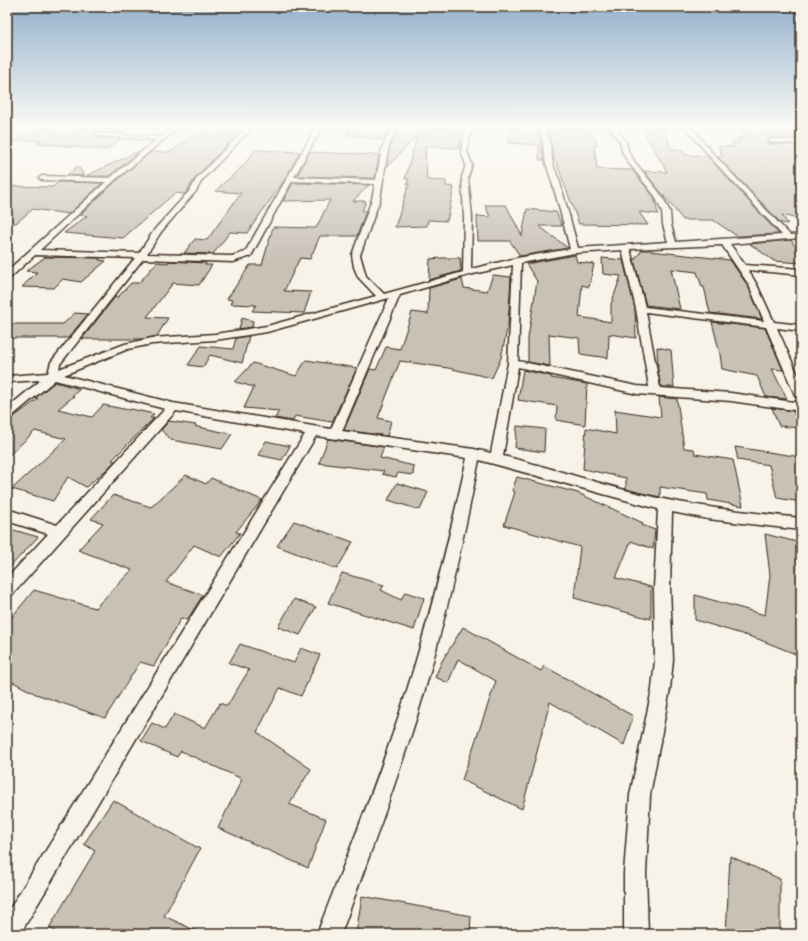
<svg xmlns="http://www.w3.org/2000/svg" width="808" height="941" viewBox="0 0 808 941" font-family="'Patrick Hand',sans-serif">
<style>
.building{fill:#c8c1b6;stroke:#3b2a1e}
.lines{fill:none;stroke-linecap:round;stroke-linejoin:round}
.street-casing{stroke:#3b2a1e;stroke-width:3}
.street{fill:#f7f3e8;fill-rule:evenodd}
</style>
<rect width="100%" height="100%" fill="#f7f3e8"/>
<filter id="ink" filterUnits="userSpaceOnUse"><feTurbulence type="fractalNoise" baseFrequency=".025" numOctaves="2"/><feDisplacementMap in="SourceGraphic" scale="8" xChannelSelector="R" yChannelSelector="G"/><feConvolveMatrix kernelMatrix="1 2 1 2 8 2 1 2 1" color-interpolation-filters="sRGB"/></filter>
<g filter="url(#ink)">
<g class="building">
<polygon points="16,127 94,127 107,129 110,127 131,127 122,133 95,132 94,135 98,138 121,139 106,150 37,143 41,140 7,141 7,137"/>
<polygon points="207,127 230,127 222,132 236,133 226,146 196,177 185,194 175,193 123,238 64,233 87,216 80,215 115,182 151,152 170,152"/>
<polygon points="348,127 389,127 384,140 348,135"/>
<polygon points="398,127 448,128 447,131 461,131 459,148 425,147 427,180 446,181 446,186 454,187 447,221 428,220 427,226 395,227 409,184 407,184 409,179 405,179 417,136 387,167 389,149"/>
<polygon points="510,127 538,127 544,160 539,160 539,145 509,143"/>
<polygon points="547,127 580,129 580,127 589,127 598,145 594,145 597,169 632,170 654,197 658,214 639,212 648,225 579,224 556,161 554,161 550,138"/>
<polygon points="739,127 762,127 763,129 801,131 801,138 771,138 768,140 769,144 801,145 801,220 782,215 788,224 781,223 717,156 723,156 718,146 734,147 732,142 739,142 737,138 745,138"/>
<polygon points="642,128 663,129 672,149 682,150 685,155 707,156 779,234 737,236 713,220 683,220 644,171 667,172"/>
<polygon points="255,150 300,152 285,179 247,233 230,232 213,254 184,253 195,239 207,240 241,193 215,191 244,165"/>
<polygon points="137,152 139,152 109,176 86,176"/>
<polygon points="310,152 379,155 375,178 297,176"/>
<polygon points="78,166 84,176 67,175"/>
<polygon points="58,182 102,183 69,214 33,209 16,223 7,223 7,186 53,187"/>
<polygon points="293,183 369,185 353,201 366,201 362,211 366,211 357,236 320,236 310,259 300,258 284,291 311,292 304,313 252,311 256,305 230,304 232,300 227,299 250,265 262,265 273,227 316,228 330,200 283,201"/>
<polygon points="485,205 506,205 522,236 527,209 556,212 562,226 539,226 568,248 520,256 510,241 478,241 477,216 490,217"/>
<polygon points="791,240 801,255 801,263 774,261 750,244"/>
<polygon points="642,250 651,250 651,251 730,260 748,286 762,319 710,313 704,287 702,287 697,272 671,269 680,309 646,305 634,260"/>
<polygon points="575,255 577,262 594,264 589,287 582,285 579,317 611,322 611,304 621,276 603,274 602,258 623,260 635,309 636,338 609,334 608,358 580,354 579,338 549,334 550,366 528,362 528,338 537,281 526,264"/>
<polygon points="45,257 100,258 99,260 106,261 81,282 63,279 54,288 22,287 37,272 26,271"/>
<polygon points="441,258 460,258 461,271 429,280 430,259"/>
<polygon points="169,261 206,263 205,265 212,265 199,285 173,283 147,317 168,318 157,336 143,339 82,339 115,297 118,297 131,283 139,283 157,262 168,263"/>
<polygon points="493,275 511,277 508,325 501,358 492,378 448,368 400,361 378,418 391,421 387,436 344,430 370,369 376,370 386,347 400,349 412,312 428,314 429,288 462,279 464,288 487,291"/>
<polygon points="75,313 88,314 68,338 7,338 7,324 63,324"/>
<polygon points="242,318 253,321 252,327 239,329"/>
<polygon points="712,322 765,328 783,370 772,369 787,399 766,397 757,376 722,369 720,354"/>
<polygon points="249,336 242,363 210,355 203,367 188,365 201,346 233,349 236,338"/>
<polygon points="657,347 671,350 674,387 661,387 658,371"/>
<polygon points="306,360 357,368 332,422 295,416 293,421 275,418 279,411 244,408 254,387 235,382 253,363 296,376"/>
<polygon points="523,370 551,376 551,378 587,384 585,425 556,420 557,406 518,400"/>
<polygon points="55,382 80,389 72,396 74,396 58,409 92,417 103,405 129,410 131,409 154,414 150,418 154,418 112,460 115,461 106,470 86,487 68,477 53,501 12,489 66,439 35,431 7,457 7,422 38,399 35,398"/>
<polygon points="659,397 677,399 684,448 694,449 695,454 733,460 743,506 708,500 707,494 660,487 660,497 641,493 626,489 626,478 583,469 586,428 616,434 615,410 661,417"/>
<polygon points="772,408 793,411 801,428 779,426"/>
<polygon points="169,421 196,425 195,426 198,427 232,434 222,449 171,440 161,430"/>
<polygon points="517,426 545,429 544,452 515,448"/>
<polygon points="328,439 384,447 380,458 414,466 413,475 398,473 396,477 382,474 384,471 319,463"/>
<polygon points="266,441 290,446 282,460 258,455"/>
<polygon points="735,447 801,457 801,502 777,498 769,465 738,460"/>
<polygon points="186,475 206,484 211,478 262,500 236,532 240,533 221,557 194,545 166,582 203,595 187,620 181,618 154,666 140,662 105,718 36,694 7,679 7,623 34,590 95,608 132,570 78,550 103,523 91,519 113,495 151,507"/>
<polygon points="517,477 578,493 643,523 642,525 655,530 653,549 631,541 616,578 651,587 651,619 574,598 580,547 504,525 515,492 512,491"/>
<polygon points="397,483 428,492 420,510 388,500"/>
<polygon points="294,521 353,542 337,569 277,546"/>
<polygon points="14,530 38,537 7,570 7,536"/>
<polygon points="765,534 801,543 801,603 798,655 758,639 695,620 695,595 765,615 770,575"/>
<polygon points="342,573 384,585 381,590 401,600 405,592 424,598 414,630 328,603"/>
<polygon points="294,599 316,607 300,635 278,627"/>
<polygon points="463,627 541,671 544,666 633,716 624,745 550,702 522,809 462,780 496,681 458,659 448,683 435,677 442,661"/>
<polygon points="240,644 294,663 301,648 320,655 301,696 280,688 257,732 311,769 289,804 326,819 308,868 218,828 242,779 181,751 177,757 141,741 152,723 165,729 174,714 205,728 220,703 227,706 249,670 229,663"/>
<polygon points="113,800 200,849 164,916 203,934 61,934 49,928 95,851 84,844"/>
<polygon points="730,856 780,879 780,934 726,934"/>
<polygon points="362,896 471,916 470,934 356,934"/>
</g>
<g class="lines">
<defs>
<g id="street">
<polygon points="7,127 11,127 7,130"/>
<path d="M 176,127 L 183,127 L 163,140 L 114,181 L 40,250 L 139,253 L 155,229 L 191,189 L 197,178 L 247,127 L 253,127 L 202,180 L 196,191 L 161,232 L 147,254 L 232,256 L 245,252 L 316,127 L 322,127 L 294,177 L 376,180 L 382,149 L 391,127 L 397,127 L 388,149 L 380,199 L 360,255 L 366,276 L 384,294 L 463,272 L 464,217 L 462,177 L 466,165 L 461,151 L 466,127 L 472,127 L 467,151 L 472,165 L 468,177 L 472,217 L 471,269 L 517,258 L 570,249 C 563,221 556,194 547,166 C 543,154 544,140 539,127 L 545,127 L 549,138 L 553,165 L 559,179 L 578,248 L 668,242 L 663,225 L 662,212 L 655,196 L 628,162 L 622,151 L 620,142 L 609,127 L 615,127 L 626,142 L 628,151 L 634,161 L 662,196 L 670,212 L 671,225 L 676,242 L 782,235 L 712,159 L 685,127 L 691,127 L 716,157 L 790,235 L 801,234 L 801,238 L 730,244 L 745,265 L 801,269 L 801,275 L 748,270 L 757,285 L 774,322 L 801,325 L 801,331 L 777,328 L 801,382 L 801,399 L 797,398 L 795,395 L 766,327 L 646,312 L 660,388 L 731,393 L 801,403 L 801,411 L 731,401 L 637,394 L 518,367 L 503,456 C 549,467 595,483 641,494 C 694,507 747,512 801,518 L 801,530 L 708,519 L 672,512 L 670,588 L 673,660 L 670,689 L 650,795 L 646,873 L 648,934 L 624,934 L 624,873 L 630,795 L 652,689 L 655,660 L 654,588 L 658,509 L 479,460 C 462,546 443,632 417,716 C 394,790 367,862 341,934 L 317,934 C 345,861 375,789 399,715 C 427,631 448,544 467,458 L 316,436 L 20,934 L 7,934 L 7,913 L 305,434 L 176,411 L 13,594 L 7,596 L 7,578 L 48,534 L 7,521 L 7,509 L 57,525 L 165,409 L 55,380 L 11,417 L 7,418 L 7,408 L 41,380 L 7,382 L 7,376 L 48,373 L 51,362 L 135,258 L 35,255 L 10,278 L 7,279 L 7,271 L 106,182 L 42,180 L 39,178 L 42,176 L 110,178 L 156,140 L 98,136 L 96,135 L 96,133 L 160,137 ZM 292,181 L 375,184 L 372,199 L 352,255 L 354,267 L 358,277 L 376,296 L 267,326 L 215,334 L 152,338 L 125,344 L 59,369 L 60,364 L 143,259 L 233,262 L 251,256 ZM 722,245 L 749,285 L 764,321 L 645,307 L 630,249 ZM 622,250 L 636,309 L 649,387 L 637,386 L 518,361 L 521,263 L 575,253 ZM 513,265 L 508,363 L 491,453 L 474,449 L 342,431 L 400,295 L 469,275 ZM 389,298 L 331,429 L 173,403 L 64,375 L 128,349 L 152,344 L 215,340 L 267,332 Z"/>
<polygon points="797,127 801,127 801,130"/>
<polygon points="771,139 801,140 801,144 769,142 769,140"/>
</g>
</defs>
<use href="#street" class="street-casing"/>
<use href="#street" class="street"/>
</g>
</g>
<linearGradient id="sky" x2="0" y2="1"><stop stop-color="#93b1cb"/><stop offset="0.49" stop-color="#fbfaf5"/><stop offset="1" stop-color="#fbfaf5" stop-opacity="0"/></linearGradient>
<rect width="808" height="259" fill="url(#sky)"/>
<rect width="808" height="941" fill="none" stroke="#f7f3e8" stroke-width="24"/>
<rect x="12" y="12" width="784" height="917" fill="none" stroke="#3b2a1e" stroke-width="1.5" filter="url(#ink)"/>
</svg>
